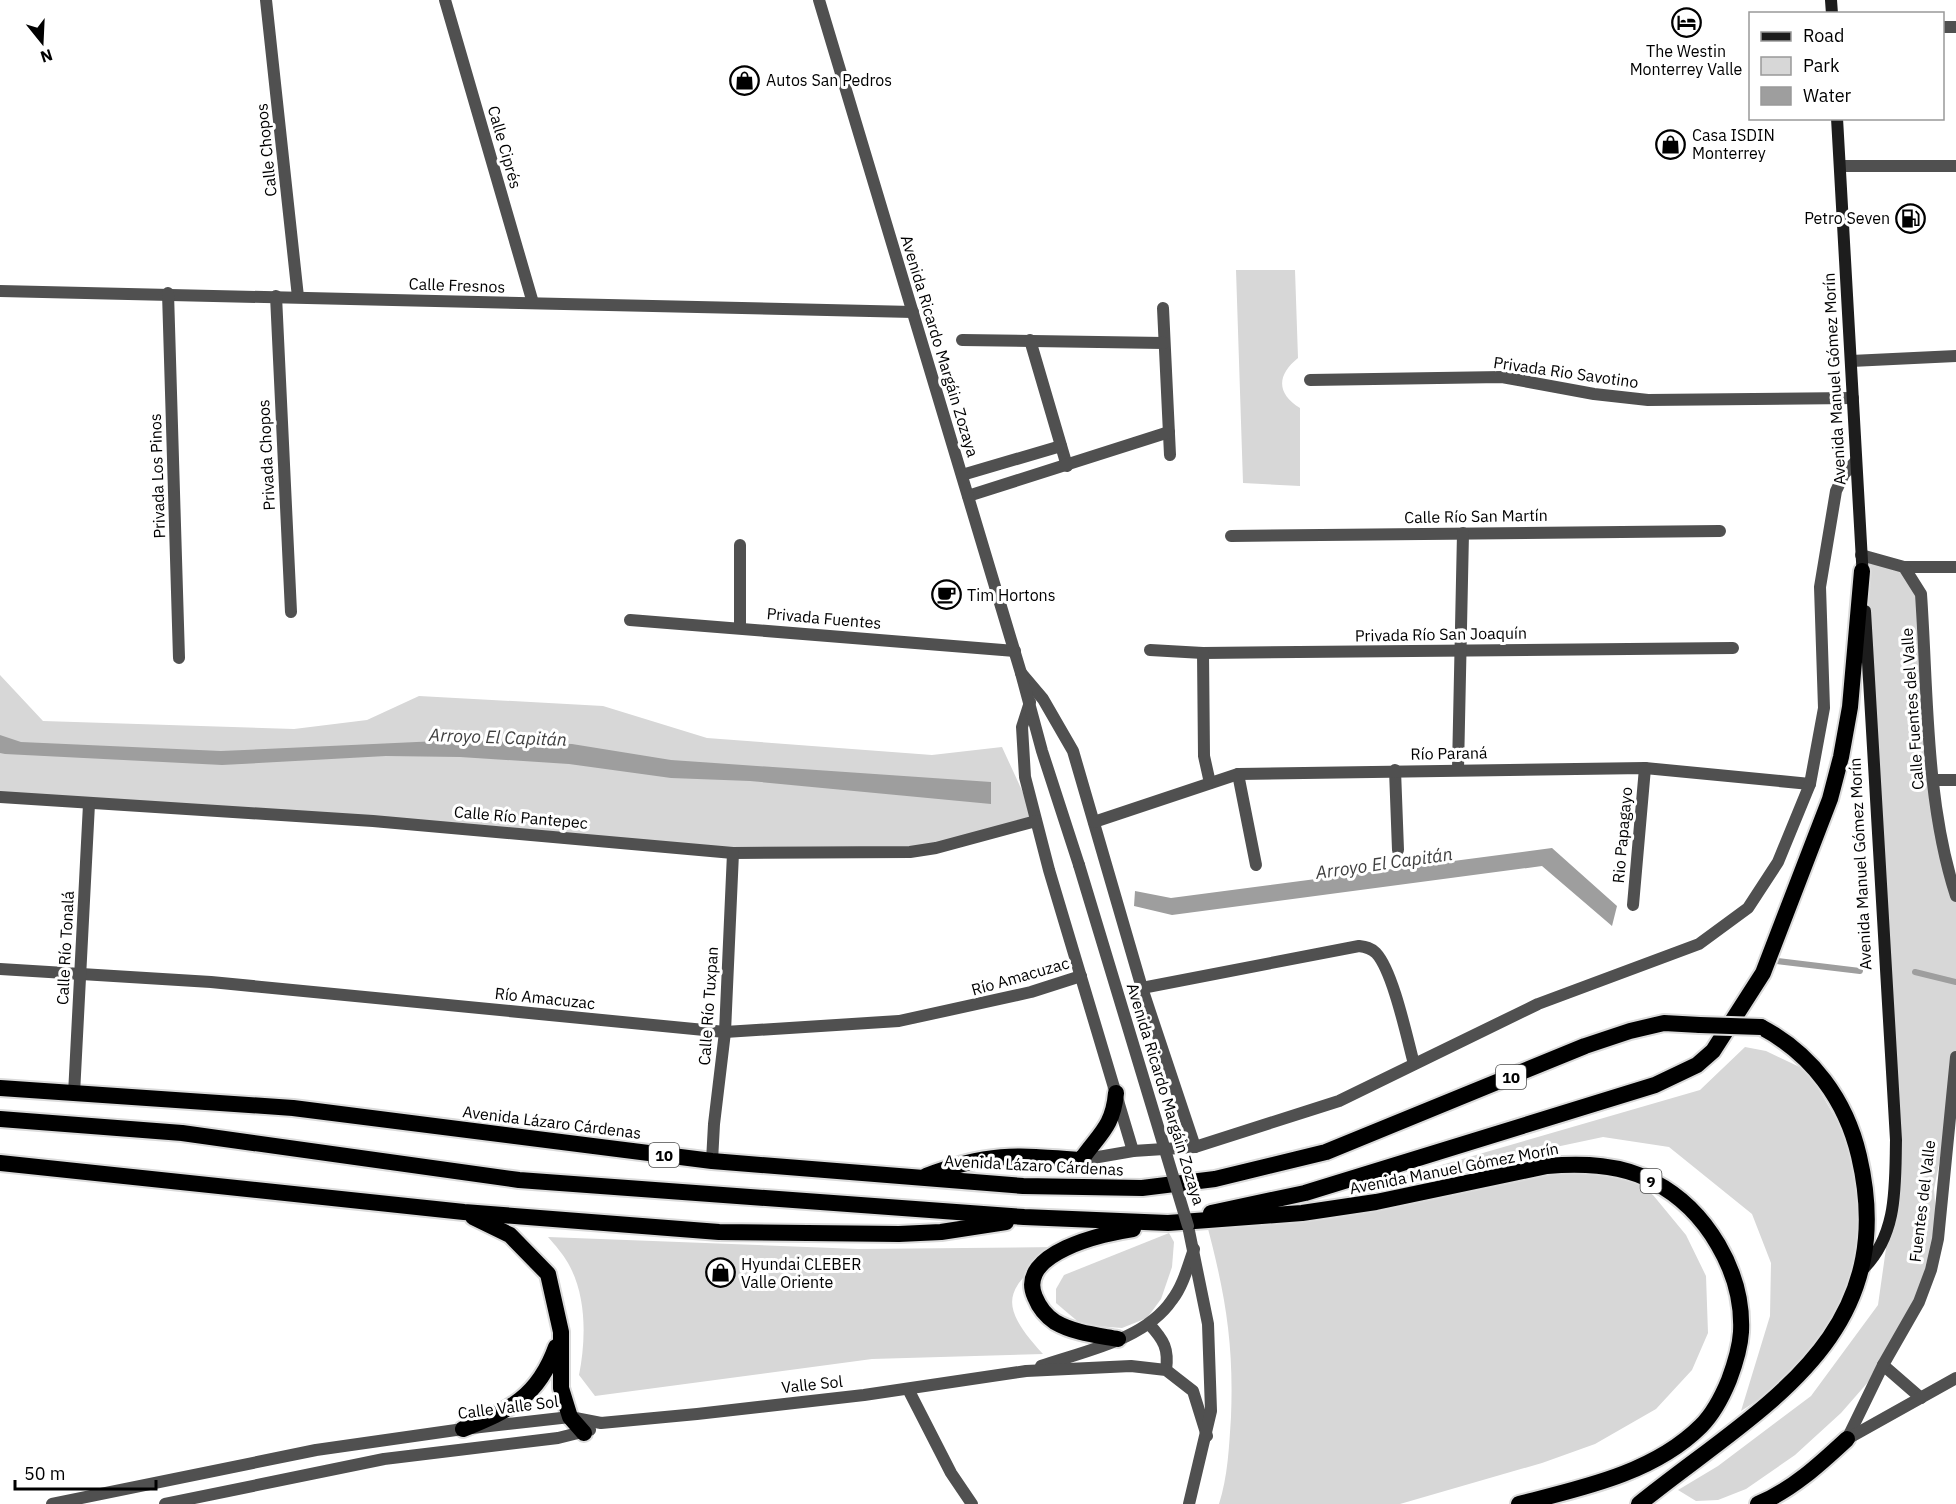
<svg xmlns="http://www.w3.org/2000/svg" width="1956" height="1504" viewBox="0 0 1956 1504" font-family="'IBM Plex Sans',sans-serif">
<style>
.green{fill:#d7d7d7}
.water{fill:#9e9e9e}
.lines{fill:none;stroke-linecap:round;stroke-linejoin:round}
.stream{stroke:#9e9e9e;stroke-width:6}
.trunk-casing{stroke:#dbdbdb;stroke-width:20}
.minor{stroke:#505050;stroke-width:12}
.tertiary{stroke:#505050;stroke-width:12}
.secondary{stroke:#1d1d1d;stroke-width:12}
.trunk{stroke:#000;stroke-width:16}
.trunk-bridge-casing{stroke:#dbdbdb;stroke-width:20;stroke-linecap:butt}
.tertiary-bridge{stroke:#505050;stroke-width:12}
.trunk-bridge{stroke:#000;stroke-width:16}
.labels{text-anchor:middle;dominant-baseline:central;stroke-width:6;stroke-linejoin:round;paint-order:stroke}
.shield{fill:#fff;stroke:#4c4c4c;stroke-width:1.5}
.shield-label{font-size:15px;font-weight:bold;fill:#000}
.poi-label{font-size:16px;fill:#000;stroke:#fff;text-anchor:start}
.street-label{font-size:16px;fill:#000;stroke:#fff}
.water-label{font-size:18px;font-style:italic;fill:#3f3f3f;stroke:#fff}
</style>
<rect width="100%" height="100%" fill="#fff"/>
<g class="green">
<path d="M 1236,270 L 1295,270 L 1298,358 C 1277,375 1276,393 1300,408 L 1300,486 L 1243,483 Z"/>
<polygon points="1861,555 1904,567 1921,594 1945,862 1956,896 1956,1062 1949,1115 1934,1189 1938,1239 1919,1302 1883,1365 1841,1413 1795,1455 1746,1489 1718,1500 1696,1501 1678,1490 1718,1466 1811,1396 1878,1305 1895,1185"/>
<polygon points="0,675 43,721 294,729 367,720 419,696 603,706 707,738 932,755 1002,747 1036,821 936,848 733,853 0,797"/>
<polygon points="1745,1047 1766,1051 1808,1071 1845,1134 1858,1169 1861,1206 1851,1282 1825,1335 1781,1385 1741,1411 1770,1316 1771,1263 1752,1214 1669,1147 1603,1137 1362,1188 1700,1090"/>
<path d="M 1618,1169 L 1653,1195 L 1686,1235 L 1706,1276 L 1708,1333 L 1692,1370 L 1656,1409 L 1595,1444 L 1542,1463 L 1400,1504 L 1219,1504 C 1228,1476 1229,1447 1231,1417 C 1234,1342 1225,1293 1206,1221 L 1256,1216 L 1499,1174 Z"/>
<polygon points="1169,1233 1174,1242 1172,1267 1161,1299 1147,1318 1122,1328 1082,1325 1056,1303 1056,1289 1064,1275"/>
<path d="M 548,1237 L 858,1249 L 1060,1247 C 1006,1287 994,1301 1043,1354 L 872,1359 L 595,1396 L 579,1375 C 586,1340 587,1296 568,1263 C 563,1254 555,1245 548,1237 Z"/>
</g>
<g class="water">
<polygon points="0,735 21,742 221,751 460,740 572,744 671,760 991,782 991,804 750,781 671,778 569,764 460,757 386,756 222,765 5,754 0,753"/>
<polygon points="1552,848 1617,906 1612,926 1542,866 1172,915 1134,906 1135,891 1171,898"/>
</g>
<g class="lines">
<g class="stream">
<polyline points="1777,961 1860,971"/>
<polyline points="1915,972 1956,982"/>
</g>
<defs>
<g id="trunk">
<polyline points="0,1088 293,1108 712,1161 1023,1186 1142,1188 1215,1179 1326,1152 1585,1046 1630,1031 1664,1023 1700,1025"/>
<path d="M 0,1119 L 182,1133 L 519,1180 L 1024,1217 L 1168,1223 L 1302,1213 L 1376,1202 L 1547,1166 C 1583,1163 1622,1164 1654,1182 C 1706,1209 1744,1272 1741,1332 C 1740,1349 1735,1364 1729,1380 C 1722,1397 1714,1413 1701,1426 C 1654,1473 1582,1488 1519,1504"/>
<polyline points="0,1163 464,1212 719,1232 899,1234 941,1232 1006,1222"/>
<path d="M 926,1176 C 988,1152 1017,1155 1081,1160 C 1099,1134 1113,1127 1116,1093"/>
<polyline points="1211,1213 1305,1193 1655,1085 1697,1065 1713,1051 1763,973 1830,799 1841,757 1850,707 1862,571"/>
<polyline points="473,1217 510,1235 548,1274 561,1332 561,1388 570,1417 584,1433"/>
<path d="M 1118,1339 C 1096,1335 1074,1333 1055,1322 C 1046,1316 1039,1307 1035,1297 C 1015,1253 1105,1233 1133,1229"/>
<path d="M 463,1429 C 510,1410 538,1397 556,1347"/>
<path d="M 1639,1504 C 1759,1407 1902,1339 1859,1156 C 1846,1100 1812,1054 1761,1027"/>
<path d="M 1758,1504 C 1792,1490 1820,1464 1847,1439"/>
</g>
</defs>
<use href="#trunk" class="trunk-casing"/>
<g class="minor">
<polyline points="266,0 298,297"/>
<polyline points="445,0 533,303"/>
<polyline points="1942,27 1956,27"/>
<polyline points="1840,166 1956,166"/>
<polyline points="0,291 913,312"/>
<polyline points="168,293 179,658"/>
<polyline points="276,296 291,612"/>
<polyline points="1163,308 1170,455"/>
<polyline points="962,340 1164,343"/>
<polyline points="1030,340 1067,466"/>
<polyline points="1851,361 1956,356"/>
<polyline points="1310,380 1502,377 1594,394 1648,400 1853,398"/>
<polyline points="962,475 1061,446"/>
<polyline points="968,496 1169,432"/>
<polyline points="1231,536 1720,531"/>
<polyline points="1904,567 1956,567"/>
<polyline points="630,620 1015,651"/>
<polyline points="740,628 740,545"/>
<polyline points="1150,650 1203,653 1733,648"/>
<polyline points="1203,653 1204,756 1210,783"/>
<polyline points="1021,673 1043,699 1073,751 1142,988 1195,1147"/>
<polyline points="1030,702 1022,727 1025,777 1049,870 1133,1151"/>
<polyline points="1458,769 1463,533"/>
<polyline points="1395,770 1398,850"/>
<polyline points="1238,774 1256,865"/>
<polyline points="1934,780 1956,780"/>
<polyline points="0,797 373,821 733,853 910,852 936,848 1036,821"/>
<polyline points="1094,822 1238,774 1645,768 1810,784"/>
<polyline points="1633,905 1645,768"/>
<polyline points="0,969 211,982 725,1032 899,1021 1031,992 1081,976"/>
<path d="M 1142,988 L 1359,946 C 1366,947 1371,948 1376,953 C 1393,971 1407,1038 1414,1064"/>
<polyline points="74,1094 89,804"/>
<polyline points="1081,1160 1133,1151 1195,1147 1339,1101 1538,1004 1699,944 1748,908 1778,862 1810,784 1824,708 1820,587 1836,491 1844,474 1856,461"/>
<polyline points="712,1161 714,1124 725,1032 733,853"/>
<path d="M 1149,1324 C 1164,1340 1169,1349 1166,1370"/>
<polyline points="1883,1365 1921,1398"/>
<path d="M 1041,1366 C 1084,1351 1145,1340 1172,1300 C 1183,1286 1188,1266 1194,1249"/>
<polyline points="908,1389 951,1473 972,1504"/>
<polyline points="1847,1439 1883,1365 1919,1302 1931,1270 1938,1239 1956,1057"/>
<polyline points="52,1504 316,1450 463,1429 570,1417 601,1423 697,1414 864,1395 1026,1371 1131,1366 1166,1370 1193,1391 1207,1436"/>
<polyline points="165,1504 384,1459 558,1438 590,1430"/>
</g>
<g class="tertiary">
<polyline points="819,0 1021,673 1042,751 1079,865"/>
<path d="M 1861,555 L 1904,567 L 1921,594 C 1928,694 1925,800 1956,896"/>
<polyline points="1188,1226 1208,1324 1211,1411 1189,1504"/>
<polyline points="1847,1439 1956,1378"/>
</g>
<g class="secondary">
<polyline points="1831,0 1832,14"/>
<polyline points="1837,118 1863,579"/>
<path d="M 1863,1269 C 1898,1234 1895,1186 1896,1140 L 1865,611"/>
</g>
<use href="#trunk" class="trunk"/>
<defs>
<polyline id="trunk-bridge" points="1700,1025 1761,1027"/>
</defs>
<use href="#trunk-bridge" class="trunk-bridge-casing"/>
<polyline class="tertiary-bridge" points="1079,865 1188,1226"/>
<use href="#trunk-bridge" class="trunk-bridge"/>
</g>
<defs>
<symbol id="hotel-ring" viewBox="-11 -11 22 22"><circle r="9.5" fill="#fff" stroke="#000" stroke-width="1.5"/><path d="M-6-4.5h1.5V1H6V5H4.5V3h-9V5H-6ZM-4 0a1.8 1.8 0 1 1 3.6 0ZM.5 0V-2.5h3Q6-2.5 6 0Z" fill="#000"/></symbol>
<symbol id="shop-ring" viewBox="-11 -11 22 22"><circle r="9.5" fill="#fff" stroke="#000" stroke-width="1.5"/><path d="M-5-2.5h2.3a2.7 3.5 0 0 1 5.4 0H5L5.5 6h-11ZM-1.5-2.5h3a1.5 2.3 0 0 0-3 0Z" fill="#000"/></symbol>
<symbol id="fuel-ring" viewBox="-11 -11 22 22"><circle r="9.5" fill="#fff" stroke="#000" stroke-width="1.5"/><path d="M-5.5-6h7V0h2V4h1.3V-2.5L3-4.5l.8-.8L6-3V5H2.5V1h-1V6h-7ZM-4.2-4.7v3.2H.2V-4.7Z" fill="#000"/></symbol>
<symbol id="cafe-ring" viewBox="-11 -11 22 22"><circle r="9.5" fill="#fff" stroke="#000" stroke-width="1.5"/><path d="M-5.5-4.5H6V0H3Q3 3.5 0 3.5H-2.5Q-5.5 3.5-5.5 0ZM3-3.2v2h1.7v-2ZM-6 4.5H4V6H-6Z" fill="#000"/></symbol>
</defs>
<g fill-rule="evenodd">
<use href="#hotel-ring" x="1670" y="6" width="33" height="33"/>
<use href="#shop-ring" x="728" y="64" width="33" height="33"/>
<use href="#shop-ring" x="1654" y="128" width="33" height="33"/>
<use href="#fuel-ring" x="1894" y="202" width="33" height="33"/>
<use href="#cafe-ring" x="930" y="578" width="33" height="33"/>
<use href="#shop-ring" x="704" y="1256" width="33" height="33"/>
</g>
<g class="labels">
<g class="shield">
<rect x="1496" y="1065" width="30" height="24" rx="4.5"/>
<rect x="649" y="1143" width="30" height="24" rx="4.5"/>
<rect x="1640.5" y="1169" width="21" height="24" rx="4.5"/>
</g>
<g class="shield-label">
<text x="1511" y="1077">10</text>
<text x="664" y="1155">10</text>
<text x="1651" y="1181">9</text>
</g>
<g class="poi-label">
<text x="1686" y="51" text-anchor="middle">The Westin<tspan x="1686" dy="18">Monterrey Valle</tspan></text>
<text x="766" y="80">Autos San Pedros</text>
<text x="1692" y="135">Casa ISDIN<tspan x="1692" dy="18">Monterrey</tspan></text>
<text x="1890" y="218" text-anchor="end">Petro Seven</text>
<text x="967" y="595">Tim Hortons</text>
<text x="741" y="1264">Hyundai CLEBER<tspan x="741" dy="18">Valle Oriente</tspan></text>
</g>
<g class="street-label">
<text transform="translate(505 147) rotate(74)">Calle Ciprés</text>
<text transform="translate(266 150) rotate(-96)">Calle Chopos</text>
<text transform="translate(457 285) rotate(2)">Calle Fresnos</text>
<text transform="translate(940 346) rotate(73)">Avenida Ricardo Margáin Zozaya</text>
<text transform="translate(1566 372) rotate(8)">Privada Rio Savotino</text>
<text transform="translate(1834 379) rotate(-93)">Avenida Manuel Gómez Morín</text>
<text transform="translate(266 455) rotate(-93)">Privada Chopos</text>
<text transform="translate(157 476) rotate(-92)">Privada Los Pinos</text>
<text transform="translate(1476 516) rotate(-1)">Calle Río San Martín</text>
<text transform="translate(824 618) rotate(5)">Privada Fuentes</text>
<text transform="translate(1441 634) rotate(-1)">Privada Río San Joaquín</text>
<text transform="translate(1912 709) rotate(-94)">Calle Fuentes del Valle</text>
<text transform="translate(1449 753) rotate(-1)">Río Paraná</text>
<text transform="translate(521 817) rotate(5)">Calle Río Pantepec</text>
<text transform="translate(1622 835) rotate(-85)">Rio Papagayo</text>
<text transform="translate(1860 864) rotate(-93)">Avenida Manuel Gómez Morín</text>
<text transform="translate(65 948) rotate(-87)">Calle Río Tonalá</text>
<text transform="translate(1020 976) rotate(-16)">Río Amacuzac</text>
<text transform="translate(545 998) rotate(6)">Río Amacuzac</text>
<text transform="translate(708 1006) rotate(-86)">Calle Río Tuxpan</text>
<text transform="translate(1166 1094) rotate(73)">Avenida Ricardo Margáin Zozaya</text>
<text transform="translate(552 1122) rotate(7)">Avenida Lázaro Cárdenas</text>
<text transform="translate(1034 1165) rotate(3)">Avenida Lázaro Cárdenas</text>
<text transform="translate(1454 1168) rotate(-11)">Avenida Manuel Gómez Morín</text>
<text transform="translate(1922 1201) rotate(-83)">Fuentes del Valle</text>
<text transform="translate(812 1384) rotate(-6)">Valle Sol</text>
<text transform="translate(508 1407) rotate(-7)">Calle Valle Sol</text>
</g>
<g class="water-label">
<text transform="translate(498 737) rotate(2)">Arroyo El Capitán</text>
<text transform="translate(1384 863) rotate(-8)">Arroyo El Capitán</text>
</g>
</g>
<rect x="1749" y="12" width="195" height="108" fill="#ffffff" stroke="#999999" stroke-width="1.5"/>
<rect x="1761" y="32" width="30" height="9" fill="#1d1d1d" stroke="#999999" stroke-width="1.5"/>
<text x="1803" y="42" font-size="18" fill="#000000">Road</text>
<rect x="1761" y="57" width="30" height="18" fill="#d7d7d7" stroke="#999999" stroke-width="1.5"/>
<text x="1803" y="72" font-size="18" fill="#000000">Park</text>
<rect x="1761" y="87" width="30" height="18" fill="#9e9e9e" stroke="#999999" stroke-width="1.5"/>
<text x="1803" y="102" font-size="18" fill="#000000">Water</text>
<g transform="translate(42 42) rotate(162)" stroke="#ffffff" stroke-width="4.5" paint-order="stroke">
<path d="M0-4.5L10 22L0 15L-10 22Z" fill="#000000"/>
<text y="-9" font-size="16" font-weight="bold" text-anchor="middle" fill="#000000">N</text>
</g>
<path d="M15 1480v9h141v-9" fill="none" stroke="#000000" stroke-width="3"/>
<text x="24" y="1480" font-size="18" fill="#000000" stroke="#ffffff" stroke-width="4.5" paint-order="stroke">50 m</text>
</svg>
